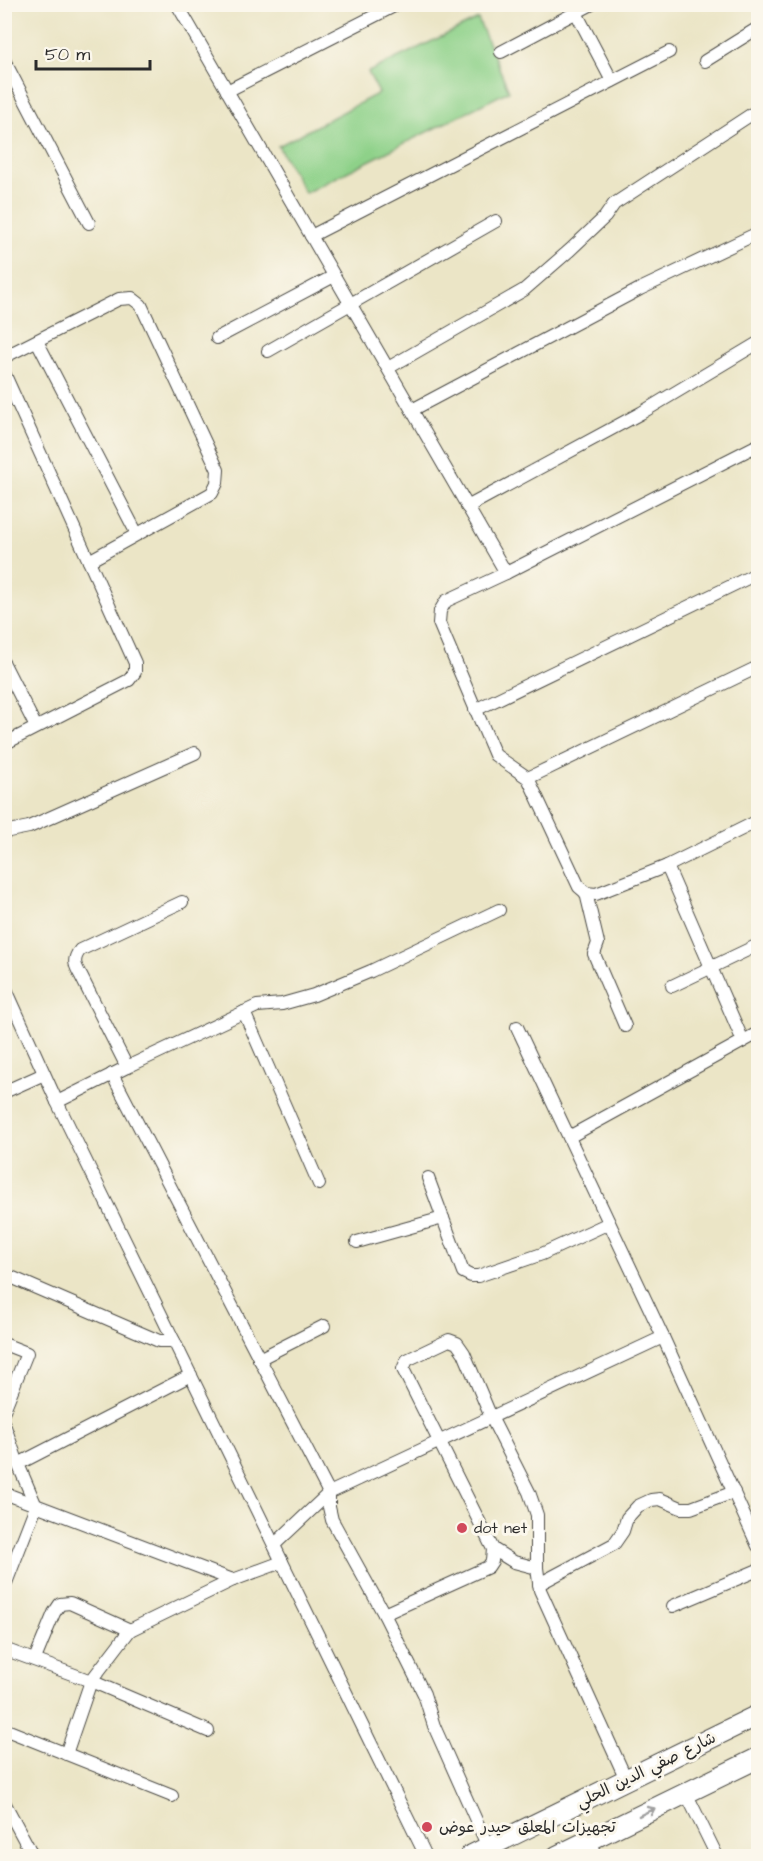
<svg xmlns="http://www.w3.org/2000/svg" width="763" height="1861" viewBox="0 0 763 1861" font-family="'Architects Daughter','Playpen Sans Arabic',sans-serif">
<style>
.green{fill:#8ed189;stroke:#5c7e5a;stroke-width:1.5}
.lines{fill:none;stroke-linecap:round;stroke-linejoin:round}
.street-casing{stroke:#484742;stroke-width:14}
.primary-casing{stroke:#484742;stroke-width:22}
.street{stroke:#fff;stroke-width:12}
.primary{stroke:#fff;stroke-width:20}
.oneway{stroke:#a0a0a0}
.poi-dot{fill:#d1495b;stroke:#fbf7ec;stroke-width:2}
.labels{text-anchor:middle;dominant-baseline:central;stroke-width:6;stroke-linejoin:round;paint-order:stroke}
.poi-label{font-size:16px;fill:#2b2b2b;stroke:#fbf7ec;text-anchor:start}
.street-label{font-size:16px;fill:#2b2b2b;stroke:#fbf7ec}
</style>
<rect width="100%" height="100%" fill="#fbf7ec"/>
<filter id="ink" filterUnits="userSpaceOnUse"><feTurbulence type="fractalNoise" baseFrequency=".0167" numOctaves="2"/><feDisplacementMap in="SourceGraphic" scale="12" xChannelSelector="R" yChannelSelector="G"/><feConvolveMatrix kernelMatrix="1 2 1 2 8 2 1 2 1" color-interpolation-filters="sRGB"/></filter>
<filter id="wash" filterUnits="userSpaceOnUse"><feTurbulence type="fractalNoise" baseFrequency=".008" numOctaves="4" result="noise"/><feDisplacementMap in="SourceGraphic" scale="24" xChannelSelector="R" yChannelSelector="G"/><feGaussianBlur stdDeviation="1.35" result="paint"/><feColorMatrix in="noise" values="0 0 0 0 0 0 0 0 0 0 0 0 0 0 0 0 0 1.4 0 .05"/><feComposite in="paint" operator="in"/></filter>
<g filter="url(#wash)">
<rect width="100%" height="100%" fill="#ebe5c6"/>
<polygon class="green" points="478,19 509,91 305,193 278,146 379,93 368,72"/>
</g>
<g filter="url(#ink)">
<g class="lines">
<defs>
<g id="street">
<polyline points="177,4 506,573"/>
<polyline points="572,5 612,81"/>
<polyline points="501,52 592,4"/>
<polyline points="4,60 89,223"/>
<polyline points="705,61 758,28"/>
<polyline points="227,91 398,4"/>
<polyline points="311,236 669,52"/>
<polyline points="217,338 334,276"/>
<polyline points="37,341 137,534"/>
<polyline points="268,351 496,221"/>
<polyline points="4,357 119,299 132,298 141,305 218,470 217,483 212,493 89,561"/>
<polyline points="388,368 524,290 570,250 605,217 614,204 758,110"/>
<polyline points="4,373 135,663 135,672 129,680 4,744"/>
<polyline points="412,410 640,289 758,233"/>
<polyline points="758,445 506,573 446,601 440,611 439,623 495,755 528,778 579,887 586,893 596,894 667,866 758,821"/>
<polyline points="467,507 641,413 758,343"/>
<polyline points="4,664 36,727"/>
<polyline points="475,710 758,573"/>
<polyline points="528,778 758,667"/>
<polyline points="4,829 9,831 29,827 195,753"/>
<polyline points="667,866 743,1041"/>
<polyline points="586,893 598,943 594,954 625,1026"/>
<polyline points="4,985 57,1102 426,1856"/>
<polyline points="672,986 758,945"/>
<polyline points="244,1012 319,1184"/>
<polyline points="517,1027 663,1337 758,1546"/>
<path d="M 127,1067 L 81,976 C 75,966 72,960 80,950 L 182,902"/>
<polyline points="112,1074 329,1493 329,1507 332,1520 384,1614 424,1694 434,1726 488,1847"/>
<polyline points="4,1092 44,1074"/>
<polyline points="57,1102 127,1067 257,1006 282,1004 314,995 371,971 499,910"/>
<polyline points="569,1137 758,1033"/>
<polyline points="428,1178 463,1272 471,1276 478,1276 542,1254 609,1223"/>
<polyline points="357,1242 443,1218"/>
<polyline points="4,1274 159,1341 174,1341"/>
<polyline points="4,1344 27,1353 4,1410"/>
<polyline points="259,1359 324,1326"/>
<polyline points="4,1424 18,1464 36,1506 4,1588"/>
<polyline points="18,1464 191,1375"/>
<polyline points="4,1493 233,1580"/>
<polyline points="274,1545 329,1493 663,1337"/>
<polyline points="493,1549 514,1562 537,1568"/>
<polyline points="539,1584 614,1544 623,1531 627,1518 638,1506 651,1500 660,1499 681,1508 691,1508 734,1492"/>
<polyline points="673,1606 758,1570"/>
<polyline points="384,1614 488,1567 492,1561 493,1549 403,1369 407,1360 449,1340 457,1343 464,1353 491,1417 529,1492 537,1515 537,1568 540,1590 626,1779"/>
<polyline points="4,1649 91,1681 208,1731"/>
<polyline points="35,1659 54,1613 60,1604 70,1603 130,1630"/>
<polyline points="4,1729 172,1796"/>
<polyline points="66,1754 91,1681 130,1630 233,1580 282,1562"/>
<polyline points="686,1793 717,1856"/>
<polyline points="4,1802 33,1856"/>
<polyline points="589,1840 597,1856"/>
</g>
<g id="primary">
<polyline points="470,1856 758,1715"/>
<polyline points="557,1856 758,1758"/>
</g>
</defs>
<use href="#street" class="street-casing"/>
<use href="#primary" class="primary-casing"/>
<use href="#street" class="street"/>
<use href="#primary" class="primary"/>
</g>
<defs><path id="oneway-shaft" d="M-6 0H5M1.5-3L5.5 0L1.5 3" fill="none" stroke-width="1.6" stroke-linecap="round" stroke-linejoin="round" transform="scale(1.5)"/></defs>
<use class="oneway" href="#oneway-shaft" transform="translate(647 1812) rotate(-26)"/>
</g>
<g class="poi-dot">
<circle cx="462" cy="1528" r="6"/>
<circle cx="427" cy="1827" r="6"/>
</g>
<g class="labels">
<g class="poi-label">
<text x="474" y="1528">dot net</text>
<text x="439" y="1827">تجهيزات المعلق حيدر عوض</text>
</g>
<g class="street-label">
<text transform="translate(646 1770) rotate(-26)">شارع صفي الدين الحلي</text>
</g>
</g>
<rect width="763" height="1861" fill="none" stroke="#fbf7ec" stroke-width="24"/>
<path d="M36 60v9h114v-9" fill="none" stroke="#2b2b2b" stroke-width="3"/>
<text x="45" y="60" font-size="18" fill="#2b2b2b" stroke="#fbf7ec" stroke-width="4.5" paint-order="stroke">50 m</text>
</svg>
